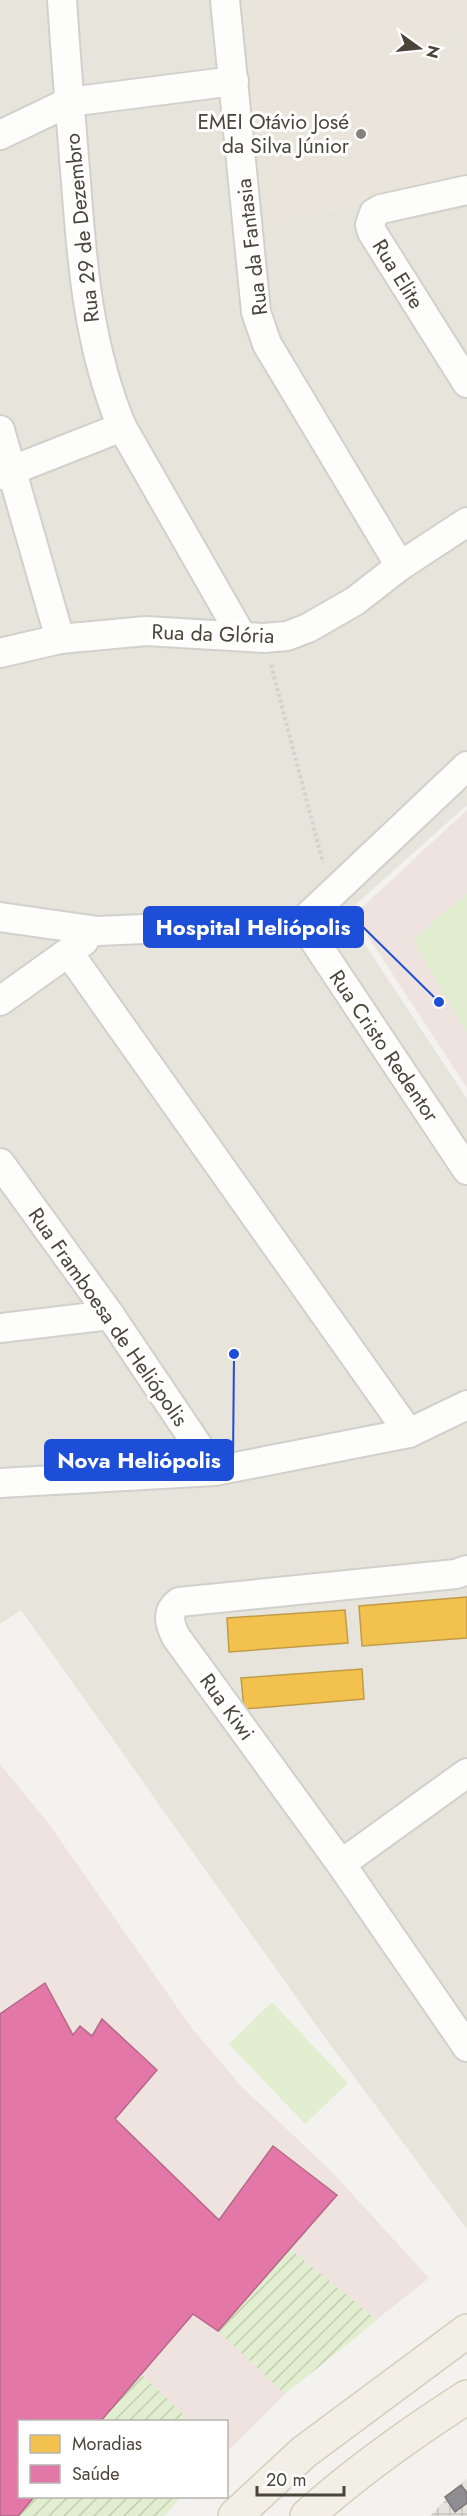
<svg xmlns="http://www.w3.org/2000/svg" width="467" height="2516" viewBox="0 0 467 2516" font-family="Jost,sans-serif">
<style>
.residential{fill:#e7e4dc}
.industrial{fill:url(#industrial-grid)}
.education{fill:#eae5da}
.medical{fill:#eee3df}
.garden{fill:url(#garden-furrows)}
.pitch{fill:#e1eecf}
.homes{fill:#f2c14e;stroke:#c09c48;stroke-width:1.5}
.health{fill:#e377a8;stroke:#b56887;stroke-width:1.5}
.industry{fill:#8d8d92;stroke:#797777;stroke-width:1.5}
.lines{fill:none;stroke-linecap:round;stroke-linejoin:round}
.street-casing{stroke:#d2d0cb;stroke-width:32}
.primary-casing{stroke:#d6cebb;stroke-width:36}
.path{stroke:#d3d2cc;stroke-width:4;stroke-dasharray:3 3;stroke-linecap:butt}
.street{stroke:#fdfdfc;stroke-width:28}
.primary{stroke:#f2efe6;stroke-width:33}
.poi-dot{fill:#868178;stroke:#fff;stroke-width:2}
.labels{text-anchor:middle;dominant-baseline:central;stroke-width:6;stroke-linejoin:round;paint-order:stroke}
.poi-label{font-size:21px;fill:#4b4439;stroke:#fff;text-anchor:end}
.street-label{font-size:21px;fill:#4b4439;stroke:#fff}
.leader{fill:none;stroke:#1d4ed8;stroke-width:2}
.callout-dot{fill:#1d4ed8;stroke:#fff;stroke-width:2}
.callout{fill:#1d4ed8;stroke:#1d4ed8;stroke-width:2}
.callout-label{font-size:22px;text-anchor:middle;font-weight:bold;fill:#fff}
</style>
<defs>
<pattern id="industrial-grid" width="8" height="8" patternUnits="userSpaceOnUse" patternTransform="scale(1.5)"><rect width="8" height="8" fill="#e6e2de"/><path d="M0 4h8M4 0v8" fill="none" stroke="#c7c3bf"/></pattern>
<pattern id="garden-furrows" width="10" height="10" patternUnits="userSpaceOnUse" patternTransform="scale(1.5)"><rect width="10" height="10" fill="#e1eecf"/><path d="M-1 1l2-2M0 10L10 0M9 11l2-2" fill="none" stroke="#c3cdb2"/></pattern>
</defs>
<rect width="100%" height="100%" fill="#f4f2ee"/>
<polygon class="residential" points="0,0 467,0 467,805 345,914 467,1099 467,2229 315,2024 21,1610 0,1624"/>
<polygon class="industrial" points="467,2479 467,2516 430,2516 464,2481"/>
<g class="education">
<polygon points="241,0 448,0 467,86 467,182 264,225"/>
<polygon points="454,0 467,0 467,60 466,50"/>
</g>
<g class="medical">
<polygon points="467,810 467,1088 354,915"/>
<polygon points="0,1764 49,1824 191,2027 241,2086 332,2172 429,2278 292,2387 227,2452 226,2422 20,2422 20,2496 181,2497 164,2516 0,2516"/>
</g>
<g class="garden">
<polygon points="290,2249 377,2320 285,2394 218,2331"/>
<polygon points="141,2374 190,2421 100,2422"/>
<polygon points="35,2497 181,2497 164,2516 18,2516"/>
</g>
<g class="pitch">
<polygon points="467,893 467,1033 413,940"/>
<polygon points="272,2002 348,2083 305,2124 229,2044"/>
</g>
<g class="homes">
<polygon points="467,1597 467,1638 362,1646 359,1606"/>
<polygon points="345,1610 348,1643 229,1652 227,1618"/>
<polygon points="362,1669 364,1699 244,1709 241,1678"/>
</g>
<polygon class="health" points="45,1983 73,2035 80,2026 92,2036 102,2019 157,2070 115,2119 219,2220 273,2146 337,2195 218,2331 193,2314 100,2422 20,2422 20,2496 35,2496 18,2516 0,2516 0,2014"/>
<polygon class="industry" points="461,2485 467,2493 467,2503 455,2512 445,2497"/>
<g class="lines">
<defs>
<g id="street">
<path d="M 62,0 C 66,61 71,121 76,182 C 82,266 89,348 122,427 L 241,635"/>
<polyline points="225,0 256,312 267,344 400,566"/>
<polyline points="0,135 69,102 234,81"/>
<polyline points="467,190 381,209 374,213 370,225 372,232 467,383"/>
<polyline points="0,430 60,639"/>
<polyline points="0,475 122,427"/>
<polyline points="0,653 60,639 146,631 264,638 287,636 308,628 355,601 400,566 467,522"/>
<polyline points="0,917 98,931 302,922"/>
<polyline points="302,922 467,1170"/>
<polyline points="302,922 467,766"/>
<polyline points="69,953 409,1433"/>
<polyline points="0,1001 84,941"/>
<polyline points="0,1163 110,1315 215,1471"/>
<polyline points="0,1328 110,1315"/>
<polyline points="0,1483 215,1471 409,1433 467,1405"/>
<path d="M 467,1570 L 456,1574 L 179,1602 C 166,1612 169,1623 176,1637 L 341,1864 L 467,2047"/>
<polyline points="341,1864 467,1773"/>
</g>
<g id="primary">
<polyline points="235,2516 304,2452 467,2331"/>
<path d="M 307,2516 C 356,2472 411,2433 467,2397"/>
</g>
</defs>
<use href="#street" class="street-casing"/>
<use href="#primary" class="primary-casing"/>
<polyline class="path" points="271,665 323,863"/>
<use href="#street" class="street"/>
<use href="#primary" class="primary"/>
</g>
<circle class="poi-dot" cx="361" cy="134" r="6"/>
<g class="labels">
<g class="poi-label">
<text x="349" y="122">EMEI Otávio José<tspan x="349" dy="24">da Silva Júnior</tspan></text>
</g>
<g class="street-label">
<text transform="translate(82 228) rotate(-96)">Rua 29 de Dezembro</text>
<text transform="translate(252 247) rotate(-97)">Rua da Fantasia</text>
<text transform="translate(398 274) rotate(58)">Rua Elite</text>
<text transform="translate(213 634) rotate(2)">Rua da Glória</text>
<text transform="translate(384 1046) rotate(56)">Rua Cristo Redentor</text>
<text transform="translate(108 1317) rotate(55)">Rua Framboesa de Heliópolis</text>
<text transform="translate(227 1707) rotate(54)">Rua Kiwi</text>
</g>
</g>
<path class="leader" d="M439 1002L363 927M234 1354L233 1460"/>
<g class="callout-dot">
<circle cx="439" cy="1002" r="6"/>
<circle cx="234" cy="1354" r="6"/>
</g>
<g class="callout">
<rect x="144" y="907" width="219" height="40" rx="6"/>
<rect x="45" y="1440" width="188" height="40" rx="6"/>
</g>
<g class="callout-label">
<text x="253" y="935">Hospital Heliópolis</text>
<text x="139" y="1468">Nova Heliópolis</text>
</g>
<rect x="18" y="2420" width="210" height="78" fill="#ffffff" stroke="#b7b4b0" stroke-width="1.5"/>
<rect x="30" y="2435" width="30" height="18" fill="#f2c14e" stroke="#b7b4b0" stroke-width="1.5"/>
<text x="72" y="2450" font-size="18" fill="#4b4439">Moradias</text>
<rect x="30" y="2465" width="30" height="18" fill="#e377a8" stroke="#b7b4b0" stroke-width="1.5"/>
<text x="72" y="2480" font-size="18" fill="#4b4439">Saúde</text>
<g transform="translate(419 48) rotate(105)" stroke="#ffffff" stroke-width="4.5" paint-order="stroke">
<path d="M0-4.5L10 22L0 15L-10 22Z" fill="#4b4439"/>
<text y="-9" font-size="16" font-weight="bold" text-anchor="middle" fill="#4b4439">N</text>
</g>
<path d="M257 2486v9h87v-9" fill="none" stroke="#4b4439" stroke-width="3"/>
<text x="266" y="2486" font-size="18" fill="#4b4439" stroke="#ffffff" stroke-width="4.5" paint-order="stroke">20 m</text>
</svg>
